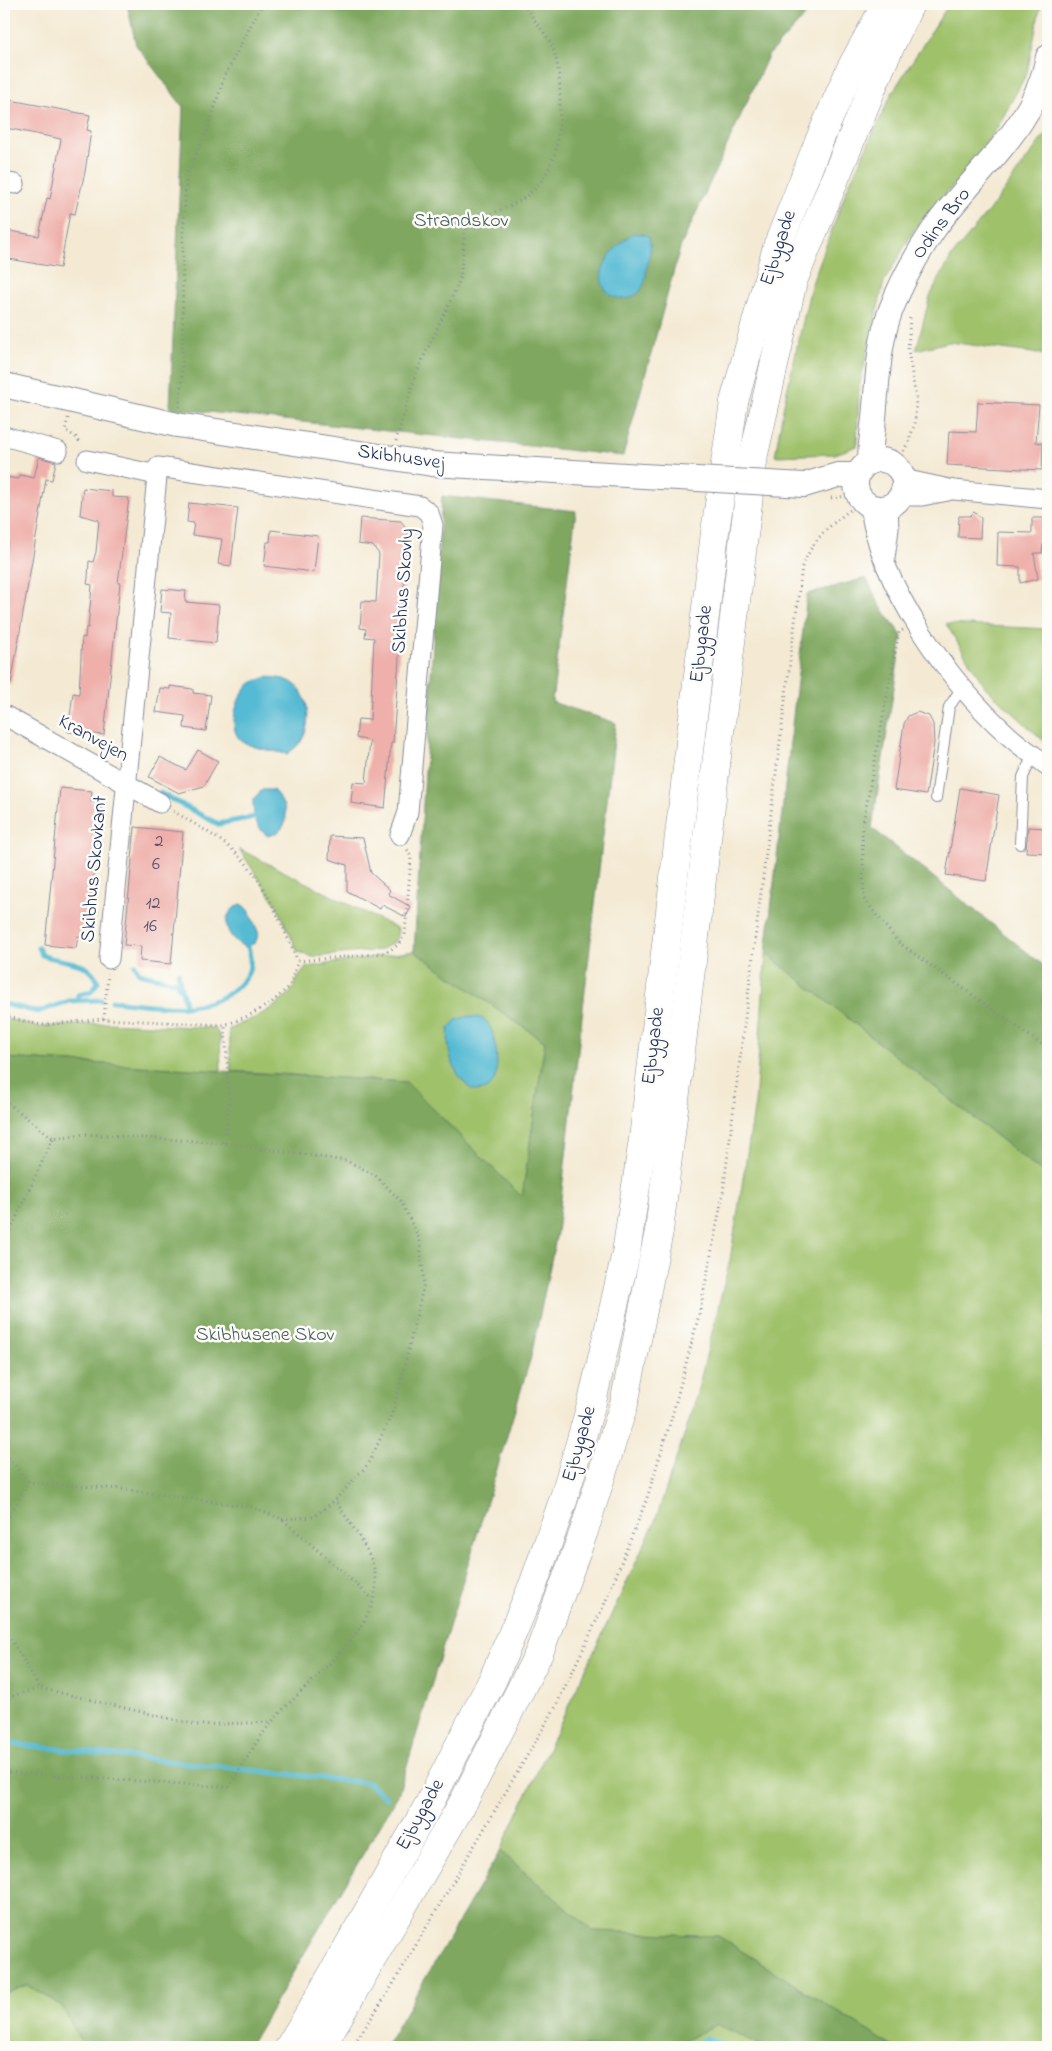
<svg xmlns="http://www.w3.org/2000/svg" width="1052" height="2051" viewBox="0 0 1052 2051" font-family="'Indie Flower',sans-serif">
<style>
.green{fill:#9fc16b;stroke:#5d7864}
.forest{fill:#7fa75f;stroke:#4d6b5e}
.water{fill:#55bad3;stroke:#387498}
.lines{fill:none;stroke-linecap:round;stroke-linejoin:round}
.stream{stroke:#55bad3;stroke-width:5}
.building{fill:#efb0ab}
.service-casing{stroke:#888c99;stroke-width:12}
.minor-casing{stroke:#888c99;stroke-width:21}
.tertiary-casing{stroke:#888c99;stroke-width:26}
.secondary-casing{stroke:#888c99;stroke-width:29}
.path{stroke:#888c99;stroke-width:3;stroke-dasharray:1 4;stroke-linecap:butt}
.service{stroke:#fff;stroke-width:10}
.minor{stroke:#fff;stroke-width:19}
.tertiary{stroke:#fff;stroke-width:24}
.secondary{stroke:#fff;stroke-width:28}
.tertiary-bridge-casing{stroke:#888c99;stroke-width:26;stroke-linecap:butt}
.tertiary-bridge{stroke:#fff;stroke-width:24}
.labels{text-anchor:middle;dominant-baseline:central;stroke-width:5;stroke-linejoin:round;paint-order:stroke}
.number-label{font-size:18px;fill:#504f71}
.park-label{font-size:20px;fill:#435b62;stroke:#fdfcf7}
.street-label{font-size:20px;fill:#1b2f5e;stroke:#fdfcf7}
</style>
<rect width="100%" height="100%" fill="#fdfcf7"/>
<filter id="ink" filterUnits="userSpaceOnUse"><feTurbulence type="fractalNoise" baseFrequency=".02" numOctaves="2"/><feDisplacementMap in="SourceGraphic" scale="10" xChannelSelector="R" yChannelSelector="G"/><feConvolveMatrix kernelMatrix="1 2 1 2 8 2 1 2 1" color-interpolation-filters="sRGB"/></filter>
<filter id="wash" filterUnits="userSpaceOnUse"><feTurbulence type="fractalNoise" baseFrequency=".0096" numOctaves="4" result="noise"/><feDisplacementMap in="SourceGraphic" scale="20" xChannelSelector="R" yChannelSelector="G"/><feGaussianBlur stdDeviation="1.12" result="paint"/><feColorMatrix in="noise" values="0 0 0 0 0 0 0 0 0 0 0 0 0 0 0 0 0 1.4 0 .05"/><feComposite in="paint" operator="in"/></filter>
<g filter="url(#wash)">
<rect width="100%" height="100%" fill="#f4ead4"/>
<g class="green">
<polygon points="949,4 1041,4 1027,73 997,128 961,177 916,227 884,282 859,387 857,446 835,454 775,456 784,404 811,286 847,189 892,93"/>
<polygon points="1048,130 1048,355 949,342 916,350 930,296 951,257 998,199"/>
<polygon points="946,624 1048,629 1048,745 985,687"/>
<polygon points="239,849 398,929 396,941 381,950 313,957 298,952 277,906"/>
<path d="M 414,951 L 545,1042 L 522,1198 L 406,1082 L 231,1071 L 229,1029 C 250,1020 274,1010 290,993 C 297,984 297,974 307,967 Z"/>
<polygon points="766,953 1048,1177 1048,2047 893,2047 718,1936 593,1931 500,1851 654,1524 693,1409 730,1260 755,1104"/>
<polygon points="4,1018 38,1027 108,1023 215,1028 220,1037 221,1071 4,1058"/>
<polygon points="27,1985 62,2006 84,2047 4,2047 4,1994"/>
<polygon points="717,2024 764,2047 672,2047"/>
</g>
<g class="forest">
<polygon points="127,4 816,4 768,56 680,248 623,456 170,408 183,107 136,45"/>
<polygon points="442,496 576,511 552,702 616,723 557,1233 531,1357 398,1795 249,2047 84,2047 62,2006 27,1985 4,1994 4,1058 406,1082 522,1197 545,1042 414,951"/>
<polygon points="866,578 879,604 902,636 872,828 1048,969 1048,1177 766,953 807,594"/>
<polygon points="500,1851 593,1931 718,1936 893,2047 764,2047 717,2024 672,2047 385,2047"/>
</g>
<g class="water">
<path d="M 633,233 L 644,234 L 649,237 C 652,248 649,257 647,267 C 646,273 646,281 643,286 C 628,318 564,285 633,233 Z"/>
<path d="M 267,677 C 276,678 286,678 293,683 C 311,695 312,729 299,744 C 295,748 291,751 287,754 C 274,751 257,749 245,743 C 225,734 236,696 249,685 C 253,681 262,679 267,677 Z"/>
<path d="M 262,790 L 273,790 C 288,805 294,830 268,836 C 255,827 253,814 253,799 Z"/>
<path d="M 241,904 L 249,910 L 259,934 L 255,943 L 245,947 C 225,938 218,914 241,904 Z"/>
<path d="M 469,1016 C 476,1017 482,1017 487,1022 C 496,1032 502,1076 491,1085 C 471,1104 454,1071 450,1055 C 448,1046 448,1036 449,1028 L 456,1020 Z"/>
</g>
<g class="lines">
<g class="stream">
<polyline points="160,793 218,824 255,817"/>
<path d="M 38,948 L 42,955 C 61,963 90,959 98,982 L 91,992 L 78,995 L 78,1000"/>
<polyline points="135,965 139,973 176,982 182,991 186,1007"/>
<polyline points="178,973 181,987"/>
<path d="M 112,1001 C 152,1004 208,1018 240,984 C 245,979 250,973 250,965 C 251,959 249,951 248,946"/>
<polyline points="4,1004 38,1012 69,1001 101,1000"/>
<polyline points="4,1743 368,1783 386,1798"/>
<polyline points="691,2047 707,2038 726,2047"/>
</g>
</g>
<g id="blocks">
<g class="building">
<polygon points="10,100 90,115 87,130 91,131 85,172 75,214 70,213 60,268 4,258 4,230 39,236 47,198 50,199 61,139 6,128"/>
<polygon points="978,402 1039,405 1036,442 1043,443 1042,470 947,465 949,431 976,432"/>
<polygon points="39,457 56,462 52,480 46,479 11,684 4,683 4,566 10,530 4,529 4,477 19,479 20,475 34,478"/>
<polygon points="83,488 112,491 112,497 129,498 118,583 120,583 104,735 68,732 73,693 79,694 82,637 85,638 86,627 88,628 91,597 92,585 87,584 88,578 89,561 93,562 96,552 99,520 80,515"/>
<polygon points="189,503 238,508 231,566 218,564 222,539 192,535 194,523 187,522"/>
<polygon points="974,512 981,518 980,538 958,537 959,516 970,516"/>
<polygon points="360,518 401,521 408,530 393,743 391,743 385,808 351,803 353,782 366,783 370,741 356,738 358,719 370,720 374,638 365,637 366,629 360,628 362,601 376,602 379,554 373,546 358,544"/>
<polygon points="1032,518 1048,518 1048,545 1043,545 1042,553 1034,553 1038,579 1020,583 1020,567 997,566 998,532 1032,533"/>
<polygon points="271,530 318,536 314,572 264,566 267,542 270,542"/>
<polygon points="162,589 186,591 185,602 219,605 216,643 169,638 171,613 160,612"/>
<polygon points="170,686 193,689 193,693 211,695 206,731 184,728 185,716 156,712 160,688 170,689"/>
<polygon points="917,712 929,716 933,724 934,743 926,795 894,790 904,724 908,716"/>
<polygon points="198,750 218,761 204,786 179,793 149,777 160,757 186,770"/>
<polygon points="60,788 92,791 91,802 101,803 88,937 78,936 76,948 45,945"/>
<polygon points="960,788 999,795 986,881 946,875"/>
<polygon points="135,827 183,832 171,964 140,961 141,946 124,945"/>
<polygon points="1028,827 1048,828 1048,853 1026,852"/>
<polygon points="330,836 363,838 371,873 390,890 388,894 411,907 406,917 382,905 380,909 347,891 347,865 329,859"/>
</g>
</g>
</g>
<g filter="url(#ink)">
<use href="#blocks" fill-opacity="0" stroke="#888c99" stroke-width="1"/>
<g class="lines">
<defs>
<g id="service">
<polyline points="936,798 949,707 963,686"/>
<polyline points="1020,844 1023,777 1033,755"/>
</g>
<g id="minor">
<polyline points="4,182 15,184"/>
<polyline points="4,436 58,451"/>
<polyline points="87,460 157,475"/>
<polyline points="903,479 954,490 1048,499"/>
<polyline points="901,496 922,496 948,491"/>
<path d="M 870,506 C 879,586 950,683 1009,736 C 1021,747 1035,756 1048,766"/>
<polyline points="885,558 889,529 888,507"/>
<polyline points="4,715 160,803"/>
<polyline points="109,959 158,467 420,506 429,513 433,525 408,812 400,835"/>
</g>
<g id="tertiary">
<polyline points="4,385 177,425 432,464 661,477"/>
<circle cx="880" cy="484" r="24"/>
<path d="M 870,462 C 870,443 874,425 875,406 C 878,375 879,342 890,312 C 901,283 917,254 934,229 C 974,172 1035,128 1048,57"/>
<polyline points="804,485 838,475 857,475"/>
</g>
<g id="secondary">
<polyline points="289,2047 321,1994 429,1804 493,1679 533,1585 563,1501 592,1402 626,1253 643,1139 715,532 734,402 777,247 819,141 850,70 886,4"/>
<polyline points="321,2047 465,1799 539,1653 584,1531 624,1404 659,1231 754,454 793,281 882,64 910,4"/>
</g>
</defs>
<use href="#service" class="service-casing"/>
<use href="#minor" class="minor-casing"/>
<use href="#tertiary" class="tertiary-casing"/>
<use href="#secondary" class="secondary-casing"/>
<g class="path">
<polyline points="179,407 182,375 183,243 186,177 208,128 225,75 262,4"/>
<polyline points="68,418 65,430 77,438 81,444"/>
<path d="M 396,441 L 415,376 L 460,280 L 465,230 C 483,213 510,210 529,194 C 541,184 553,165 556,149 C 561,121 563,72 552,46 C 545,31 531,19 525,4"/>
<polyline points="896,464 908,443 915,423 916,398 908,350 910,318"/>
<polyline points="831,498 847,496"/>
<polyline points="903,630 899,632 862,829 864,899 898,942 1048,1049"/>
<polyline points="298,961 385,953 398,945 405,934 411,857 407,849"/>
<path d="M 4,1016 L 41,1025 L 104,1019 L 225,1025 L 248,1016 L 271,1003 L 289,987 L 298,961 C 280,922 263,873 228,846 C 211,833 191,822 173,811"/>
<polyline points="104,1019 108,974"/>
<polyline points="4,1100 53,1138"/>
<polyline points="224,1143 229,1098 225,1025"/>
<path d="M 4,1244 L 53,1138 L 86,1134 L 224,1143 L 347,1161 L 375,1175 L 401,1201 L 420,1240 L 424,1284 L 394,1409 L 369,1463 L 335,1500 C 349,1523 370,1547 375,1573 C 386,1628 301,1685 271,1723 C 255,1742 243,1765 229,1787 L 4,1772"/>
<polyline points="4,1456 8,1457 29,1482 120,1489 252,1507 282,1519 373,1599"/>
<polyline points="282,1519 314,1517 335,1500"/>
<polyline points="4,1525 29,1482"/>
<polyline points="4,1620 7,1633 40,1688"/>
<polyline points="4,1701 12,1696 40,1688 197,1725 271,1722"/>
<path d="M 352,2047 L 389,1991 L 555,1708 L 604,1605 L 646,1501 L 671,1420 L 700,1311 L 723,1193 L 802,567 C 815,536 828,527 854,507"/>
</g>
<use href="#service" class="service"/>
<use href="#minor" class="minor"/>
<use href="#tertiary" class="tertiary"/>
<use href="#secondary" class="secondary"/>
<defs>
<polyline id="tertiary-bridge" points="661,477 804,485"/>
</defs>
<use href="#tertiary-bridge" class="tertiary-bridge-casing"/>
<use href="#tertiary-bridge" class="tertiary-bridge"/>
</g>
</g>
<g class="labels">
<g class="number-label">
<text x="159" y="842">2</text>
<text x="156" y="865">6</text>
<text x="153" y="904">12</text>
<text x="150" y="927">16</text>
</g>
<g class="park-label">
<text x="461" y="221">Strandskov</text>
<text x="265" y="1335">Skibhusene Skov</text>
</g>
<g class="street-label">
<text transform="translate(942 224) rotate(-53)">Odins Bro</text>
<text transform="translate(779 248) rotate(-72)">Ejbygade</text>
<text transform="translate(401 458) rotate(8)">Skibhusvej</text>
<text transform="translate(404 591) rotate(-86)">Skibhus Skovly</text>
<text transform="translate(702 644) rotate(-83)">Ejbygade</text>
<text transform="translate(93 739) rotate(29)">Kranvejen</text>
<text transform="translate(95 869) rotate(-85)">Skibhus Skovkant</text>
<text transform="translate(654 1046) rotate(-83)">Ejbygade</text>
<text transform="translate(580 1444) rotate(-74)">Ejbygade</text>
<text transform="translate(421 1815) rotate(-61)">Ejbygade</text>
</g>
</g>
<rect width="1052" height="2051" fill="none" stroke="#fdfcf7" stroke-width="20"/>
</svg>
